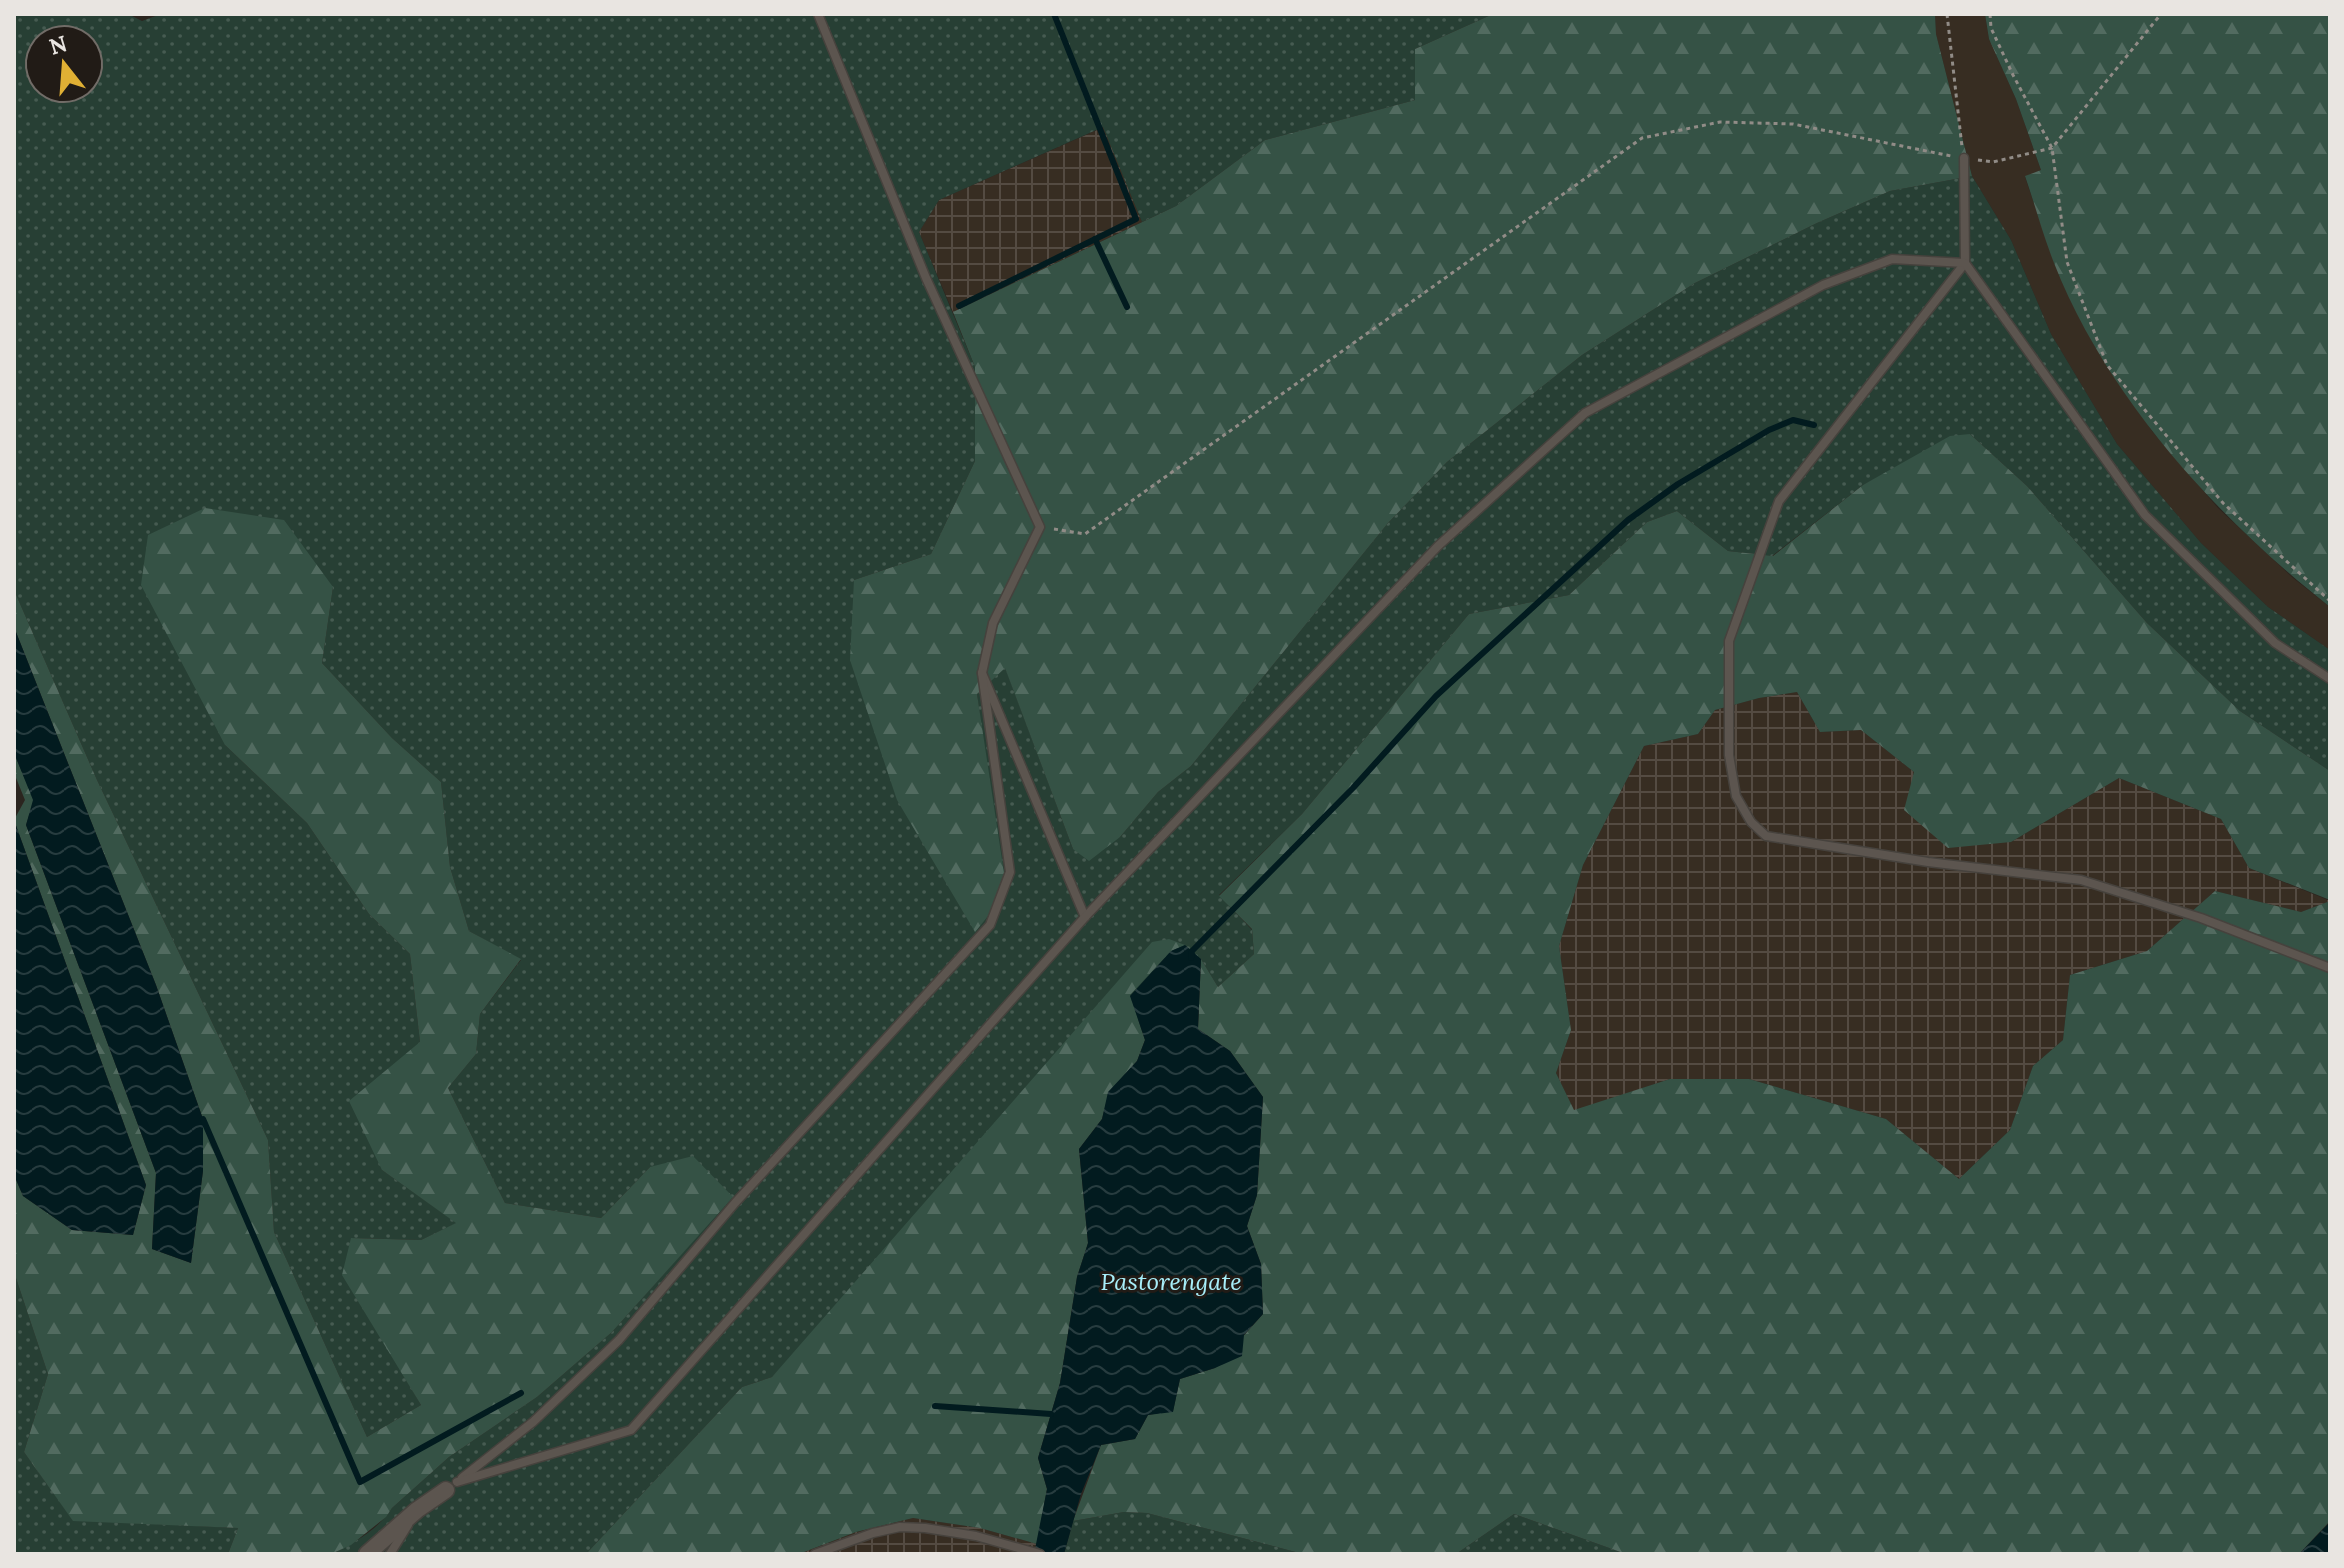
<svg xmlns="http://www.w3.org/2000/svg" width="2344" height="1568" viewBox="0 0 2344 1568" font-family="Lora,serif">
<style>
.industrial{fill:url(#industrial-grid)}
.built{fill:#372d22}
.grass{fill:url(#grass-dots);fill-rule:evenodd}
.forest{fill:url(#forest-firs)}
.water{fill:url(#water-waves)}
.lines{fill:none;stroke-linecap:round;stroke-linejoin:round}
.stream{stroke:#021b1f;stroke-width:6}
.service-casing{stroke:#46423d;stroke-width:11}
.minor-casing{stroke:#46423d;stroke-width:19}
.path{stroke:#918c87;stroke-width:3;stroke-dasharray:4 4;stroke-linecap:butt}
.service{stroke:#5c554f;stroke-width:8}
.minor{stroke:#5c554f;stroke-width:16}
.labels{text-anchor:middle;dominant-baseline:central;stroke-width:6;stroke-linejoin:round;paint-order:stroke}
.water-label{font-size:24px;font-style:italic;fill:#a8eef9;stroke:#211b16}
</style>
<defs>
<pattern id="industrial-grid" width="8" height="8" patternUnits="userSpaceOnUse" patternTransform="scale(2)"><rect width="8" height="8" fill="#372d22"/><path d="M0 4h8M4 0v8" fill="none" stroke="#544b42"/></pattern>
<pattern id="grass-dots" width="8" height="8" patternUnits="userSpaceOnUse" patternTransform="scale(2)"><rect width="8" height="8" fill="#273f34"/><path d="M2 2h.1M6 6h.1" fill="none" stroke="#465b51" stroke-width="1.8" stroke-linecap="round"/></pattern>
<pattern id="forest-firs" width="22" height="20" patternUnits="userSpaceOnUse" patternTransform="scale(2)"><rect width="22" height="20" fill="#355245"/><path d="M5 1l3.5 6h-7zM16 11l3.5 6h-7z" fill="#526b60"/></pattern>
<pattern id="water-waves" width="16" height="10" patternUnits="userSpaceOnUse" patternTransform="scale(2)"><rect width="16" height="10" fill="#021b1f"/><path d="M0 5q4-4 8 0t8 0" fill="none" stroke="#273c3f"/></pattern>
</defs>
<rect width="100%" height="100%" fill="#2b251f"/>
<g class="industrial">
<polygon points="1104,127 1142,222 953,312 919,232 939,200"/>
<polygon points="1797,692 1820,732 1861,730 1914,772 2011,842 2119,778 2221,819 2249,868 2330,901 2301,912 2215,891 2147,951 2070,975 2063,1040 2033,1066 2010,1130 1959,1179 1886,1119 1749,1079 1670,1079 1574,1111 1556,1073 1571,1030 1559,946 1583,865 1644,746 1698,734 1715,710 1759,698"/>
<polygon points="913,1518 980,1528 1037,1544 1034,1554 799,1554 856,1532"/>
</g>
<polygon class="built" points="1935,14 1985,14 1989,39 2016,99 2041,170 2025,177 2055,265 2094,345 2152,431 2218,508 2293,578 2330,607 2330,650 2268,607 2201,543 2117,444 2051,334 2011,240 1972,176 1936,34"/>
<g class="grass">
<path d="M 14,14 L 128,14 L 142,21 L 161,14 L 1493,14 L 1415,49 L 1415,100 L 1265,140 L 1176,206 L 1142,222 L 1103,127 L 939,200 L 919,232 L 975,367 L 975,461 L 931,554 L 854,580 L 975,931 L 989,915 L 988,778 L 977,694 L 1005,667 L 1073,849 L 1120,837 L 1158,792 L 1191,766 L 1388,523 L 1447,462 L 1582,355 L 1695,283 L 1817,223 L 1890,191 L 1972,176 L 2011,240 L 2051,334 L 2117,444 L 2201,543 L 2268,607 L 2330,650 L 2330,771 L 2240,711 L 2147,623 L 2027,486 L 1970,434 L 1863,485 L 1772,556 L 1728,551 L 1677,511 L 1647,522 L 1569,595 L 1469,614 L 1302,814 L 1219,895 L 1252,930 L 1254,954 L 1218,987 L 1201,959 L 772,1377 L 742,1387 L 586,1554 L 331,1554 C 353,1544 379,1529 392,1508 L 449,1457 L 537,1397 L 612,1332 L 732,1197 L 650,1167 L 601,1218 L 505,1203 L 448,1088 L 476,1054 L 480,1014 L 521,960 L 469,931 L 450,867 L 441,782 L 392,738 L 322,663 L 333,587 L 225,745 L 307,823 L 369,914 L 410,954 L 420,1042 L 382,1170 L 457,1223 L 421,1240 L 352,1238 L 390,1352 L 421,1405 L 367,1437 L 274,1232 L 268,1140 L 97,780 L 14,590 ZM 40,40 L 88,40 L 88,88 L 40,88 Z"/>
<polygon points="14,1272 48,1374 24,1452 73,1520 238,1528 228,1554 14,1554"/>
<polygon points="1124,1512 1147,1513 1303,1554 1064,1554 1073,1521"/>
<polygon points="1514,1514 1626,1554 1456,1554"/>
</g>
<g class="forest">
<polygon points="1493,14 1935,14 1936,34 1972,176 1890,191 1817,223 1695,283 1582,355 1447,462 1388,523 1191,766 1158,792 1120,837 1089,861 1073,849 1005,668 977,694 1004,873 989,915 975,932 897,800 850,660 854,580 931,554 975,461 975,367 953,312 1176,206 1265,140 1415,100 1415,49"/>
<path d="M 1985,14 L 2330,14 L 2330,607 C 2218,519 2107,398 2054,263 C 2043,235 2035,205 2025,176 L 2041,170 L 2016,99 L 1989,39 Z"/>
<polygon points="1970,434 2027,486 2147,623 2240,711 2330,771 2330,900 2249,868 2221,819 2119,778 2011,842 1948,848 1904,810 1914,772 1861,730 1820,732 1797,692 1759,698 1715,710 1698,734 1644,746 1583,865 1559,946 1571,1030 1556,1073 1574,1110 1670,1079 1749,1079 1886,1119 1959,1179 2010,1130 2033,1066 2063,1040 2070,975 2147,951 2215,891 2301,912 2330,901 2330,1521 2299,1554 1626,1554 1514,1514 1456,1554 1303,1554 1147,1513 1124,1512 1073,1521 1101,1445 1135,1439 1148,1415 1173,1411 1180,1379 1215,1368 1263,1314 1261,1264 1247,1226 1257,1195 1263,1097 1230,1051 1198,1029 1201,959 1218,987 1254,954 1252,929 1219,896 1302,814 1469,614 1569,595 1647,522 1677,511 1728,551 1773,556 1863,485 1950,436"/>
<polygon points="205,508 284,520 333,587 322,663 392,738 441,782 450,867 469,931 521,959 480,1014 476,1054 448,1088 505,1203 601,1218 650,1167 693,1156 733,1197 612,1332 537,1397 449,1457 392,1508 386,1517 351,1545 331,1554 228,1554 238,1528 73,1521 24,1452 48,1374 14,1272 14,1175 23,1196 72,1230 133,1235 146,1185 14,820 25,800 14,773 14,753 34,800 26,825 156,1173 152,1249 191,1263 203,1171 203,1119 156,985 14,627 14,590 97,780 268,1140 274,1232 367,1437 421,1405 342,1275 351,1238 421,1240 456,1223 382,1170 349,1101 420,1042 410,954 369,914 307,823 225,745 141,585 148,535"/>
<polygon points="1169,939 1185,945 1171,951 1130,995 1145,1040 1137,1061 1109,1092 1102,1119 1079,1149 1088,1243 1077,1277 1060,1383 1038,1458 1047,1489 1037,1544 980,1528 913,1518 856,1532 799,1554 586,1554 742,1387 772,1377 1152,942"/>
</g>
<g class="water">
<polygon points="14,627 156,985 203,1119 203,1171 191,1263 152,1249 156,1173 26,825 33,800 14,753"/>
<polygon points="14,820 146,1185 133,1235 72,1230 23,1196 14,1175"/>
<polygon points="1185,945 1201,959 1198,1029 1230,1051 1263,1097 1257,1195 1247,1226 1261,1264 1263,1314 1244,1335 1242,1356 1215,1368 1180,1379 1173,1412 1148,1415 1135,1439 1101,1445 1081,1494 1064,1554 1034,1554 1047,1489 1038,1458 1060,1383 1077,1277 1088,1243 1079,1149 1102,1119 1108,1092 1137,1061 1145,1040 1130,996 1171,951"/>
<polygon points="2330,1522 2330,1554 2299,1554"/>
</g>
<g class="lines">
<g class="stream">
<polyline points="1095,239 1127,307"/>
<polyline points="959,306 1136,219 1054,14"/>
<polyline points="1191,958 1192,951 1353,788 1436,696 1628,520 1678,484 1769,430 1793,420 1814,425"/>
<polyline points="203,1119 360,1482 521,1393"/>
<polyline points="935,1406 1051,1414"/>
</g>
<defs>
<g id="service">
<polyline points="818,14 926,278 1040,527 993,623 982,673 1085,917"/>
<polyline points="1964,158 1965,263 1779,501 1729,641 1729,755 1736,796 1751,822 1766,836 1928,862 2081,880 2201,918 2330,968"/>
<polyline points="462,1478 533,1422 619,1340 735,1203 990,925 1010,872 982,673"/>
<polyline points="457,1482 631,1430 1085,917 1438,546 1585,413 1823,285 1892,259 1965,263 2145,515 2275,643 2330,679"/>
<polyline points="390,1554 408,1525"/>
<polyline points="815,1554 873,1533 900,1527 925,1528 976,1536 1040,1554"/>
</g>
<polyline id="minor" points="367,1554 417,1510 446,1490"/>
</defs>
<use href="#service" class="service-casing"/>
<use href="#minor" class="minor-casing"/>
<g class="path">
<polyline points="1947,14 1962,147"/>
<polyline points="1990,14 1991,28 2013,75 2052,148 2067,262 2107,365 2223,503 2330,601"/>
<polyline points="1978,160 1993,162 2052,148 2161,14"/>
<polyline points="1054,529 1085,534 1642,138 1720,122 1793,124 1951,156"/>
</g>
<use href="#service" class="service"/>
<use href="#minor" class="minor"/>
</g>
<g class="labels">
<g class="water-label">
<text x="1171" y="1281">Pastorengate</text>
</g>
</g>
<rect width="2344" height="1568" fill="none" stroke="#e9e5e1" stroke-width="32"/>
<g transform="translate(64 64) rotate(343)"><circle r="38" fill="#211b16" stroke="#716c67" stroke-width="2"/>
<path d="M0-6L14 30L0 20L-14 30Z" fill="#e0b034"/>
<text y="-12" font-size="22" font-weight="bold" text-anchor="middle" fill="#e9e5e1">N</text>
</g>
</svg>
